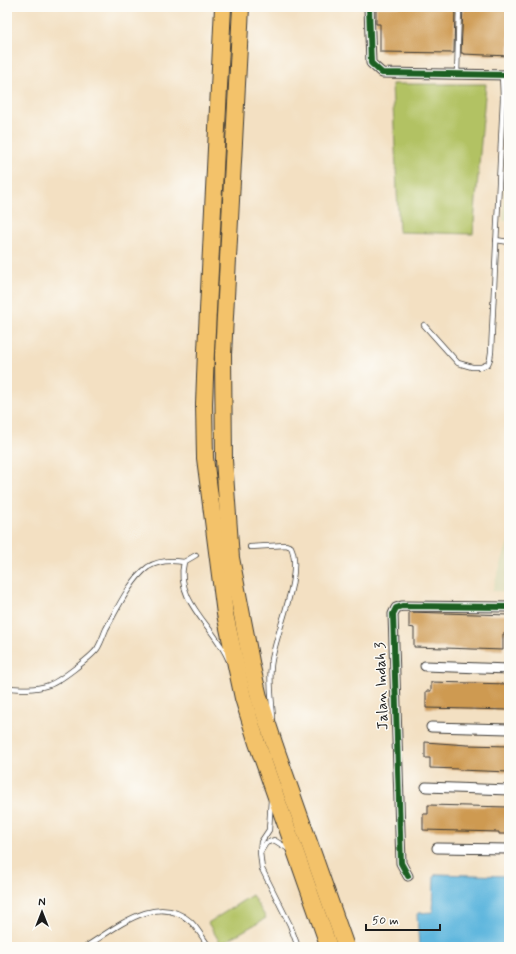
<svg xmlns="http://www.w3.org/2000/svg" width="516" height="954" viewBox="0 0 516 954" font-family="Mynerve,sans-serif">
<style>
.built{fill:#deddbb}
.green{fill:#b2c264;stroke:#676f40}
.water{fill:#61b7de;stroke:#3e6a7d}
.building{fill:#ce9a51}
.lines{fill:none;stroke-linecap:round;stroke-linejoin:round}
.service-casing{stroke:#3c3935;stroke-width:6}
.minor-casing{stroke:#3c3935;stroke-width:11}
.motorway-casing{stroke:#3c3935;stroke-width:18}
.service{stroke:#fff;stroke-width:4.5}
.minor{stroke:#fff;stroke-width:9}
.motorway{stroke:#f3c26a;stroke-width:16}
.cycleway-casing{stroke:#fdfcf7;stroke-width:8}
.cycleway{stroke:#1b5e20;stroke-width:6}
.labels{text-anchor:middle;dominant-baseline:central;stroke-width:3;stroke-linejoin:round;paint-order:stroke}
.street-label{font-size:15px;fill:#1c1c1c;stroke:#fdfcf7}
</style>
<rect width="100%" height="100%" fill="#fdfcf7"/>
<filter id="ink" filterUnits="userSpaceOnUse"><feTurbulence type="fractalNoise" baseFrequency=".025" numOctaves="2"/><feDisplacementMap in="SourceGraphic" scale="8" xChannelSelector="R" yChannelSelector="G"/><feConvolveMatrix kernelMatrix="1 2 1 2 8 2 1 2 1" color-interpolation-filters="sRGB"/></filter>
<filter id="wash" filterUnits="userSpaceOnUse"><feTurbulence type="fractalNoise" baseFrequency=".012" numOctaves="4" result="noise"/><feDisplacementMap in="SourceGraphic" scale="16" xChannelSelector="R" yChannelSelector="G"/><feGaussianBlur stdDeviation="0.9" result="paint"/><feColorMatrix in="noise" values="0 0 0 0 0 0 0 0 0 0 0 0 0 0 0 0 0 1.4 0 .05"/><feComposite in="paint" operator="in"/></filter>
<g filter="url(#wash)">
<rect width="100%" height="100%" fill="#f3e0c2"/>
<g class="built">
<polygon points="506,92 509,92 509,221 503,221"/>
<polygon points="509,539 509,592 492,591"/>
</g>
<g class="green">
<polygon points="392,84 486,84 473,234 399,232"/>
<polygon points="252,895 266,918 221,944 208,923"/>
</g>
<polygon class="water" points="436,874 509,876 509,947 419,947 417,914 419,913 433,912 434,876"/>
<g id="blocks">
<g class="building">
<polygon points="376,7 455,7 454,53 380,52 380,24 376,24"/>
<polygon points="463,7 509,8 509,56 463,54 463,53 461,53"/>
<polygon points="409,612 509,615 509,634 503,634 503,650 414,647 414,628 409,627"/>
<polygon points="431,682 509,684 509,710 426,708 426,691 431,691"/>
<polygon points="425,742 467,745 509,746 509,772 459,770 459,769 430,768 430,758 425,758"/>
<polygon points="428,805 508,807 509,834 499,834 499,832 423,830 423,814 428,814"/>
</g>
</g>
</g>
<g filter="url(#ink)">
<use href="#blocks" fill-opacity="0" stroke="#3c3935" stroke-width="1"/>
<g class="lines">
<defs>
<g id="service">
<polyline points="457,75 459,7"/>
<polyline points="503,98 509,99"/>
<polyline points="496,240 509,242"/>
<polyline points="424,325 458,363 472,367 481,367 488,364 490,359 491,352 503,98 502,75"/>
<path d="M 250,547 L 286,545 L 291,547 C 304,575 274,635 271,666 C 269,683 272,702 273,718"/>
<path d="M 184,562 C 174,601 215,627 228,659"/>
<path d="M 7,688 C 21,689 35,690 49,685 C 59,682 91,657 97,649 C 101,643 103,636 106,629 C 116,611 131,579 148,567 C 159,560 172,560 184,562 L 196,555"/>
<polyline points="271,799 269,830 261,842 260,852 262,869 290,925 298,947"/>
<polyline points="261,851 266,843 274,840 290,850"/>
<path d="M 85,947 C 115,929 157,891 191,922 C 198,929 203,938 209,947"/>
</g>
<g id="minor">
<polyline points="369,7 371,63 382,73 509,75"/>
<polyline points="425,666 509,669"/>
<polyline points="431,727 509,729"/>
<polyline points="426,787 509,790"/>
<polyline points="437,848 509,849"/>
<polyline points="408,876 401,863 393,614 396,608 402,606 509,607"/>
</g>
<g id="motorway">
<polyline points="223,7 206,351 204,404 205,458 225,614 243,698 257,743 329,947"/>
<polyline points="241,7 223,355 224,460 231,558 252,667 259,697 275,746 346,947"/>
</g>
</defs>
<use href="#service" class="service-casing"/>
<use href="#minor" class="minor-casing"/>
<use href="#motorway" class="motorway-casing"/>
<use href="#service" class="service"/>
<use href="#minor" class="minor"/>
<use href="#motorway" class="motorway"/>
<defs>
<g id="cycleway">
<polyline points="369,7 371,63 382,73 509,75"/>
<polyline points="408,876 401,863 393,614 396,608 402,606 509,607"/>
</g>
</defs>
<use href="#cycleway" class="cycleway-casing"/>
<use href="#cycleway" class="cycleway"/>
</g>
</g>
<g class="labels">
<g class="street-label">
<text transform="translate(382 686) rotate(-92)">Jalan Indah 3</text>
</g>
</g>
<rect width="516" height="954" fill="none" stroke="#fdfcf7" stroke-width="24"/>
<g transform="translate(42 912)" stroke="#fdfcf7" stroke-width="3" paint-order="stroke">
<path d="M0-3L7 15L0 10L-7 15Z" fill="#1c1c1c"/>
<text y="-6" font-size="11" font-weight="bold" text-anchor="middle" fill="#1c1c1c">N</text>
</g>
<path d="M366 924v6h74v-6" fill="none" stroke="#1c1c1c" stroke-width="2"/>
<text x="372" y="924" font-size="12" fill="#1c1c1c" stroke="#fdfcf7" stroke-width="3" paint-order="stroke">50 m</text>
</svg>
